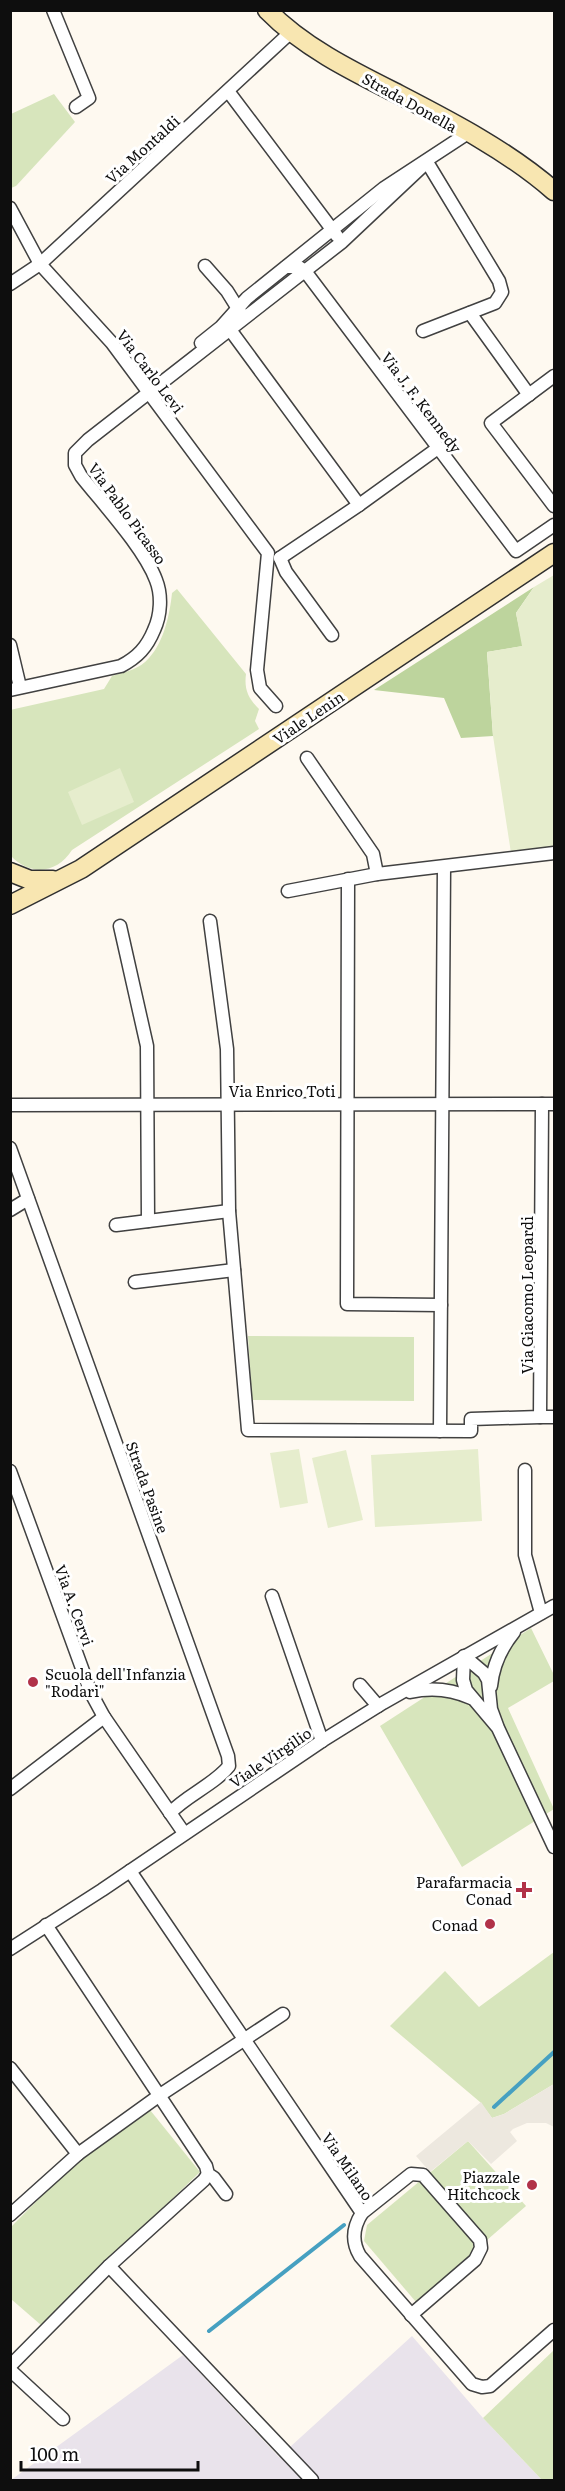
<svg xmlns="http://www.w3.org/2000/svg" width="565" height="2491" viewBox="0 0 565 2491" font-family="Literata,serif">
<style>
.industrial{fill:#e9e3eb}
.green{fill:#d7e5bc}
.forest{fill:#bdd49d}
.pitch{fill:#e6edcd}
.plaza{fill:#ede8df}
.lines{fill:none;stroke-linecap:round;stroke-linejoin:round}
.stream{stroke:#46a0c1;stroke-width:4}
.street-casing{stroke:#414141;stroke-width:15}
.secondary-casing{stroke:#303030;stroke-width:21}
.street{stroke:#fff;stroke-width:12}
.secondary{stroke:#f8e6b1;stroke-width:18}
.poi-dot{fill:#b13249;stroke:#fff;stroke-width:2}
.labels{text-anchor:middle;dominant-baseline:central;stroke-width:6;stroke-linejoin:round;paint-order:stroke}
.street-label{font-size:15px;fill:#0e0e0e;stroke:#fff}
.poi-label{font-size:15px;fill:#0e0e0e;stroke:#fff;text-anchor:end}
</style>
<rect width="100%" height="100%" fill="#fef9f0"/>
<polygon class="industrial" points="412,2336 483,2418 542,2480 11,2480 183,2355 279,2457"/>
<g class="green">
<polygon points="54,94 75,122 16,186 11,188 11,114"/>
<path d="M 177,589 L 246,674 C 244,689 248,698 259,709 L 255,721 L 259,729 L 72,850 C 57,874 30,876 11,856 L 10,710 L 104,689 L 112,676 C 125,672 140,669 149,658 C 164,642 170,613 172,593 Z"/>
<polygon points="248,1336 414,1337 414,1401 252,1400"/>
<polygon points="531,1628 554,1675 554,1681 508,1708 554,1809 462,1867 380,1726"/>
<polygon points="554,1952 554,2084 504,2114 492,2118 480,2102 390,2026 445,1971 479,2007"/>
<polygon points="146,2105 200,2172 41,2325 11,2299 11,2227 79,2158"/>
<polygon points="468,2141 526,2206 416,2302 364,2241 367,2225"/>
<polygon points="554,2350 554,2480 542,2480 483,2418"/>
</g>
<polygon class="forest" points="534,587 516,613 523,646 487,652 493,736 461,738 444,698 374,690"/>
<g class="pitch">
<polygon points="554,575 554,847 511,853 493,736 487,652 522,646 516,613 534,587"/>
<polygon points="120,768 134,802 82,825 68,792"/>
<polygon points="299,1449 308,1503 280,1508 270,1453"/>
<polygon points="478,1449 482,1521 375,1527 371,1455"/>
<polygon points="346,1450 363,1520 328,1528 312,1458"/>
</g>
<polygon class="plaza" points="554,2084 554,2127 546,2123 527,2123 513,2129 510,2132 517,2141 491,2164 468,2141 430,2172 416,2156 481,2102 492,2118 504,2114"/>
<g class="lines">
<g class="stream">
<polyline points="494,2107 554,2052"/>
<polyline points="209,2331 344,2225"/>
</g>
<defs>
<g id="street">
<polyline points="53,10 89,98 76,107"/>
<polyline points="228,91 337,236"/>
<polyline points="10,208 40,264 112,343 268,553 257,670 260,688 276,706"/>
<polyline points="205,266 227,291 242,315"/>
<polyline points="286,267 299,267 305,271 516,551 554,525"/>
<polyline points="10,284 40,264 291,32"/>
<polyline points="470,313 529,395"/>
<polyline points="231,331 359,505"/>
<polyline points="423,331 495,303 502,292 499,281 427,162"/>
<polyline points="201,343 221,327 247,298 384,188 468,133"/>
<polyline points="554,376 491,423 554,506"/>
<polyline points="280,558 359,505 438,448"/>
<polyline points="280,558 286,572 332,635"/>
<polyline points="10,645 20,687"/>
<path d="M 10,690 L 121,666 C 138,657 147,647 154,630 C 161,615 162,595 156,580 C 144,548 103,504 81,476 L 75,465 L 75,453 L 88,440 L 342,242 L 427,162"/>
<polyline points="307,758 373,854 377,874"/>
<polyline points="348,879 347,1304 441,1305"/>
<polyline points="288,891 377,874 554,853"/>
<polyline points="210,921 227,1049 229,1211 248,1430 471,1431 471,1419 540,1417 542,1104"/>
<polyline points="120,926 147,1046 148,1221"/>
<polyline points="10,1105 554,1104"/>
<path d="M 10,1148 L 228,1756 L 229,1766 C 215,1784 187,1795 170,1813"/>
<polyline points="10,1210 28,1199"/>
<polyline points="116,1225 229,1211"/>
<polyline points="135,1282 234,1270"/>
<polyline points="540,1417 554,1417"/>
<polyline points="440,1431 444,867"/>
<polyline points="525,1470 525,1555 541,1613"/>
<polyline points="10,1471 91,1693 104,1717 184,1833"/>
<polyline points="272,1596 322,1741"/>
<polyline points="360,1685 378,1706"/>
<path d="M 491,1686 C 493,1665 501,1648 514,1632"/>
<path d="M 410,1692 C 432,1687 451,1689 471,1698"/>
<polyline points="498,1728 466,1690 463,1680 464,1656 484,1673 488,1680 491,1709 498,1728 554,1847"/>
<polyline points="10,1789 104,1717"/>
<path d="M 130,1871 L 362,2213 C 353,2227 351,2241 360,2256 L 472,2384 L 482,2387 L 490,2386 L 554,2330"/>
<polyline points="46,1925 206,2166 208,2174 214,2178 226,2194"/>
<polyline points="10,1949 102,1890 322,1741 383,1703 554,1606"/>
<polyline points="10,2068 78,2154"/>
<polyline points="362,2213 411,2174 423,2175 480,2240 481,2248 475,2260 411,2315"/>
<polyline points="10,2215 78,2154 160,2095 283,2014"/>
<polyline points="109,2266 312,2480"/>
<polyline points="10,2366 109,2266 204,2180 208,2174"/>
<polyline points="10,2370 63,2419"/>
</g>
<g id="secondary">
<path d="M 267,10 C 302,46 350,70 394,92 C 450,121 507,150 554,191"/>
<polyline points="10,872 30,880 53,880"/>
<polyline points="10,905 81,869 554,553"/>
</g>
</defs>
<use href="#street" class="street-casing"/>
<use href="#secondary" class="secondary-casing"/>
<use href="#street" class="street"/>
<use href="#secondary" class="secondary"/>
</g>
<g class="poi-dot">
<circle cx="33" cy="1682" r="6"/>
<path d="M521 1881h6v6h6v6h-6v6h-6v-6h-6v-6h6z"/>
<circle cx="490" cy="1924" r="6"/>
<circle cx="532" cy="2185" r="6"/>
</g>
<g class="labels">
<g class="street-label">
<text transform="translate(410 102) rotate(29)">Strada Donella</text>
<text transform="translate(142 149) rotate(-42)">Via Montaldi</text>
<text transform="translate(151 371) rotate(53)">Via Carlo Levi</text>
<text transform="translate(422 402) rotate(53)">Via J. F. Kennedy</text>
<text transform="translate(128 513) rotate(54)">Via Pablo Picasso</text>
<text transform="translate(308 717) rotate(-34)">Viale Lenin</text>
<text x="282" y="1090">Via Enrico Toti</text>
<text transform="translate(526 1295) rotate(-90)">Via Giacomo Leopardi</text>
<text transform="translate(148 1487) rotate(70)">Strada Pasine</text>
<text transform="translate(75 1605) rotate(70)">Via A. Cervi</text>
<text transform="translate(270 1757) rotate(-34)">Viale Virgilio</text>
<text transform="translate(348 2166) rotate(56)">Via Milano</text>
</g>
<g class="poi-label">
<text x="45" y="1673" text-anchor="start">Scuola dell'Infanzia<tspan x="45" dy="17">"Rodari"</tspan></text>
<text x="512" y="1881">Parafarmacia<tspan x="512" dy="17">Conad</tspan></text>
<text x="478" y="1924">Conad</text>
<text x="520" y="2176">Piazzale<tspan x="520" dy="17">Hitchcock</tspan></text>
</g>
</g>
<rect width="565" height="2491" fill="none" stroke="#0e0e0e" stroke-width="24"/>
<path d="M21 2461v9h177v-9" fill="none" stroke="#0e0e0e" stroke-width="3"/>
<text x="30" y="2461" font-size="18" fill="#0e0e0e" stroke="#ffffff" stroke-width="4.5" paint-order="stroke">100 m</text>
</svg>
